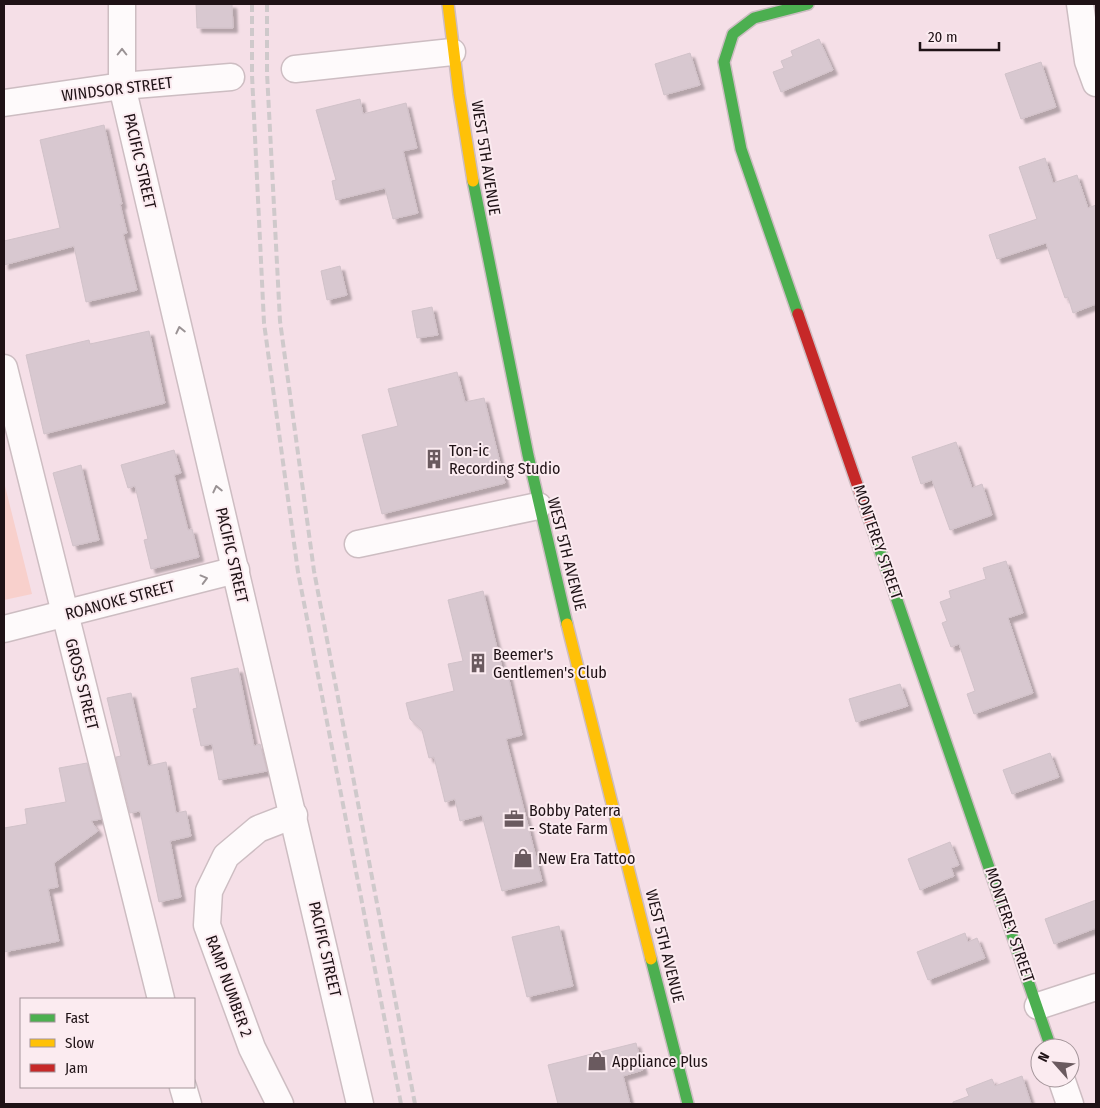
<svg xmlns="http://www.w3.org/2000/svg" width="1100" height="1108" viewBox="0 0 1100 1108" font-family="'Fira Sans Condensed',sans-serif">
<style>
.green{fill:#f8d0cc}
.building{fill:#d8c8d0;stroke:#d1c2c9;filter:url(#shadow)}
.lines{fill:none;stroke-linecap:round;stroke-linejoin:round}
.street-casing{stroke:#cdbdc2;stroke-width:29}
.fast-casing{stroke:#cdbdc2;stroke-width:14}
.slow-casing{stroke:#cdbdc2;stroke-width:14}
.jam-casing{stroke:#cdbdc2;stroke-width:14}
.street{stroke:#fefafb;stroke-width:26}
.fast{stroke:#4caf50;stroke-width:11}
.slow{stroke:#ffc107;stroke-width:11}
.jam{stroke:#c62828;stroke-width:11}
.rail{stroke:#cfc9cb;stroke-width:4;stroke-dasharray:8 4;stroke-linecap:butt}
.oneway{stroke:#9a9294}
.labels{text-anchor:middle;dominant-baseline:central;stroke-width:4;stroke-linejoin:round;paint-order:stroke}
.street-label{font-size:16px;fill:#1f1216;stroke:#fbebf0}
.poi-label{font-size:16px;fill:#1f1216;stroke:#fbebf0;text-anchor:start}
</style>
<defs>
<filter id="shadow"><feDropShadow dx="4.5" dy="4.5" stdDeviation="1" flood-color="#0004"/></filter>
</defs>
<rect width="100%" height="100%" fill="#f5dfe7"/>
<polygon class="green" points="4,482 32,594 4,600"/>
<g class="building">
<polygon points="196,4 232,4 233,28 197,28"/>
<polygon points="819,39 833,70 781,92 773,72 784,68 781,61 793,56 791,51"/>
<polygon points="690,53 700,85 664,95 655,64"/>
<polygon points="1041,62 1056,107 1021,119 1005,74"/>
<polygon points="360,99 363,114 406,103 417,148 403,151 418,213 393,219 385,188 336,200 332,181 336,180 316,110"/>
<polygon points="104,125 122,204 120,204 127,233 123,234 137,290 86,302 74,246 4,265 4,241 60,228 40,140"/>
<polygon points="1045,158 1053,183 1077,175 1088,208 1096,205 1096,304 1073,313 1068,297 1065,298 1046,243 997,259 989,235 1037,219 1019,167"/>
<polygon points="340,266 347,295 327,300 321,271"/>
<polygon points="432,307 438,335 417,338 412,311"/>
<polygon points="149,331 165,403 44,434 26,355 89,340 90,344"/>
<polygon points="457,372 465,402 484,398 505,483 382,514 362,435 398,426 388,389"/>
<polygon points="956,442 972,488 982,484 992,515 950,530 932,480 921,484 912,457"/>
<polygon points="174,450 181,473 174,475 188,530 192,529 199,557 151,569 144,540 148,539 135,486 128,488 121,465"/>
<polygon points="81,465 99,540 73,546 53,473"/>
<polygon points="1006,561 1023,613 1008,618 1033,693 974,714 967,694 975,691 959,644 951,647 942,623 947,621 940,602 951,598 949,591 986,579 983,568"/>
<polygon points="483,591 502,668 506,667 522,735 506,739 542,881 502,891 482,815 460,821 455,799 445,802 434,757 429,758 422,730 410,719 406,703 454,691 448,664 463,661 448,600"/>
<polygon points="238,668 254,746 260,744 267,771 219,780 212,744 201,746 193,709 197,708 191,678"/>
<polygon points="900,684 908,706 856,722 849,699"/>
<polygon points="131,693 148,766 166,762 176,813 186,811 191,836 170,841 181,897 159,902 140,811 130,813 116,757 121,756 107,698"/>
<polygon points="1050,753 1059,777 1012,794 1003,770"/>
<polygon points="87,763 101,819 91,821 98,831 54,863 58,887 48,889 59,941 4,952 4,828 27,824 25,809 66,802 59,768"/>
<polygon points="950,842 959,865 951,868 954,876 920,890 908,859"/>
<polygon points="1096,900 1096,928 1054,944 1045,919"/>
<polygon points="559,926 573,986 527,997 512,937"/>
<polygon points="965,933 968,942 977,938 985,958 928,980 917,952"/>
<polygon points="636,1043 643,1070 623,1076 630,1104 558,1104 548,1065"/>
<polygon points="1022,1076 1031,1104 953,1104 953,1102 969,1096 966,1089 992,1079 995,1086"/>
</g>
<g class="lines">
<defs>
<g id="street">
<polyline points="122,4 122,86 360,1104"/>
<polyline points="1080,4 1088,61 1096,83"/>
<polyline points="295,69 452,52"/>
<polyline points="4,103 122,86 231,77"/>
<polyline points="4,368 161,999"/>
<polyline points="358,544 538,506"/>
<polyline points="4,629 236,570"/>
<polyline points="1038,1006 1096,987"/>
<polyline points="1061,1078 1070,1104"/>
<polyline points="183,1087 188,1104"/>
<polyline points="280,1104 252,1048 207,925 209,891 226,856 258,829 294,815"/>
</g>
<g id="fast">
<polyline points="473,181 528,455 567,624"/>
<polyline points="798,314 741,149 724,62 733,34 754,18 808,4"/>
<polyline points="876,539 1051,1048"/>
<polyline points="651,959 688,1104"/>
</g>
<g id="slow">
<polyline points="448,4 459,94 473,181"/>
<polyline points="567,624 651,959"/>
</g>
<polyline id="jam" points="798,314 876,539"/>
</defs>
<use href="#street" class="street-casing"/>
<use href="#fast" class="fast-casing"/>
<use href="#slow" class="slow-casing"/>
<use href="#jam" class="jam-casing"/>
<use href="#street" class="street"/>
<use href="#fast" class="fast"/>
<use href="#slow" class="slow"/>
<use href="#jam" class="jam"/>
<g class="rail">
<polyline points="252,4 252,75 264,323 298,572 401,1104"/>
<polyline points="267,4 267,73 280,321 314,571 415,1104"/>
</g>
</g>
<defs><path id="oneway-chevron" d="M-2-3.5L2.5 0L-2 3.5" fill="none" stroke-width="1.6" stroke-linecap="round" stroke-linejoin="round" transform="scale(1.25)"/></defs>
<g class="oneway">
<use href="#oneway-chevron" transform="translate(122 52) rotate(-90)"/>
<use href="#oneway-chevron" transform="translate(180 330) rotate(-103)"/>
<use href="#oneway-chevron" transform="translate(217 489) rotate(-103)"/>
<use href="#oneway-chevron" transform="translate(204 579) rotate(-15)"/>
</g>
<defs>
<symbol id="building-bare" viewBox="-9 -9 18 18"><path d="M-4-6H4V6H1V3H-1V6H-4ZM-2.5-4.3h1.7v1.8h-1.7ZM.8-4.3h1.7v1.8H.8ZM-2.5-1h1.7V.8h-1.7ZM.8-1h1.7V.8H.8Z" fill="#6a5a5f" stroke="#fbebf0" stroke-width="2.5" paint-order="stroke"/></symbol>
<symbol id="office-bare" viewBox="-9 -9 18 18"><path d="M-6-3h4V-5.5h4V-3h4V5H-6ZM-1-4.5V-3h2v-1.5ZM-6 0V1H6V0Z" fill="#6a5a5f" stroke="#fbebf0" stroke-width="2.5" paint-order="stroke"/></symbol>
<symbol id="shop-bare" viewBox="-9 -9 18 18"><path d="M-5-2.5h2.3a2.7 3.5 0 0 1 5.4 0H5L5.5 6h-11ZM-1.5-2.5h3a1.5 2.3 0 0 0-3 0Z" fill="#6a5a5f" stroke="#fbebf0" stroke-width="2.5" paint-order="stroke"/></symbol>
</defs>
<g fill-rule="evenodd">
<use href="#building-bare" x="420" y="445" width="28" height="28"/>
<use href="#building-bare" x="464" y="649" width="28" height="28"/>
<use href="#office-bare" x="500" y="805" width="28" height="28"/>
<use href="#shop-bare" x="509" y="844" width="28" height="28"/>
<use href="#shop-bare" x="583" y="1047" width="28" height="28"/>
</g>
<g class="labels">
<g class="street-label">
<text transform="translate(117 89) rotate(-7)">WINDSOR STREET</text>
<text transform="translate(486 158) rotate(81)">WEST 5TH AVENUE</text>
<text transform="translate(140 161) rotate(77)">PACIFIC STREET</text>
<text transform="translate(878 542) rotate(71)">MONTEREY STREET</text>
<text transform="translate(567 554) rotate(76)">WEST 5TH AVENUE</text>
<text transform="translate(232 555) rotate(77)">PACIFIC STREET</text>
<text transform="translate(120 600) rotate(-15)">ROANOKE STREET</text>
<text transform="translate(82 684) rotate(76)">GROSS STREET</text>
<text transform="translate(1010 925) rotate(71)">MONTEREY STREET</text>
<text transform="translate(665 946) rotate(76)">WEST 5TH AVENUE</text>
<text transform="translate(325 949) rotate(77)">PACIFIC STREET</text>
<text transform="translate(229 986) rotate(70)">RAMP NUMBER 2</text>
</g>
<g class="poi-label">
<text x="449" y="450">Ton-ic<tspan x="449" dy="18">Recording Studio</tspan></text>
<text x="493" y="654">Beemer's<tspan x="493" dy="18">Gentlemen's Club</tspan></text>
<text x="529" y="810">Bobby Paterra<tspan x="529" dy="18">- State Farm</tspan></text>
<text x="538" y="858">New Era Tattoo</text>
<text x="612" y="1061">Appliance Plus</text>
</g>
</g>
<rect width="1100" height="1108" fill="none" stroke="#1f1216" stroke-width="10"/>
<rect x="20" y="998" width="175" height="90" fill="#fbebf0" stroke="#a39499"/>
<rect x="30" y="1014" width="25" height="8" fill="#4caf50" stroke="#a39499"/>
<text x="65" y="1023" font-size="15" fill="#1f1216">Fast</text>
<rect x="30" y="1039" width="25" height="8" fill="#ffc107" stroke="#a39499"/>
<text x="65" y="1048" font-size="15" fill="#1f1216">Slow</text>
<rect x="30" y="1064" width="25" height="8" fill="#c62828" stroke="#a39499"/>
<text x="65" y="1073" font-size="15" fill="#1f1216">Jam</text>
<g transform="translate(1055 1063) rotate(297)"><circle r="24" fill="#fbebf0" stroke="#a39499"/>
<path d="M0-4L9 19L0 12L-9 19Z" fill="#6a5a5f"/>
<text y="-8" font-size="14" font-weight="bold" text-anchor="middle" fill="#1f1216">N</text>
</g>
<path d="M920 42v8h79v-8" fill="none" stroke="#1f1216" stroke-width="2.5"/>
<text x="928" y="42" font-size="15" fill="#1f1216" stroke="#fbebf0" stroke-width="4" paint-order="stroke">20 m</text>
</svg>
